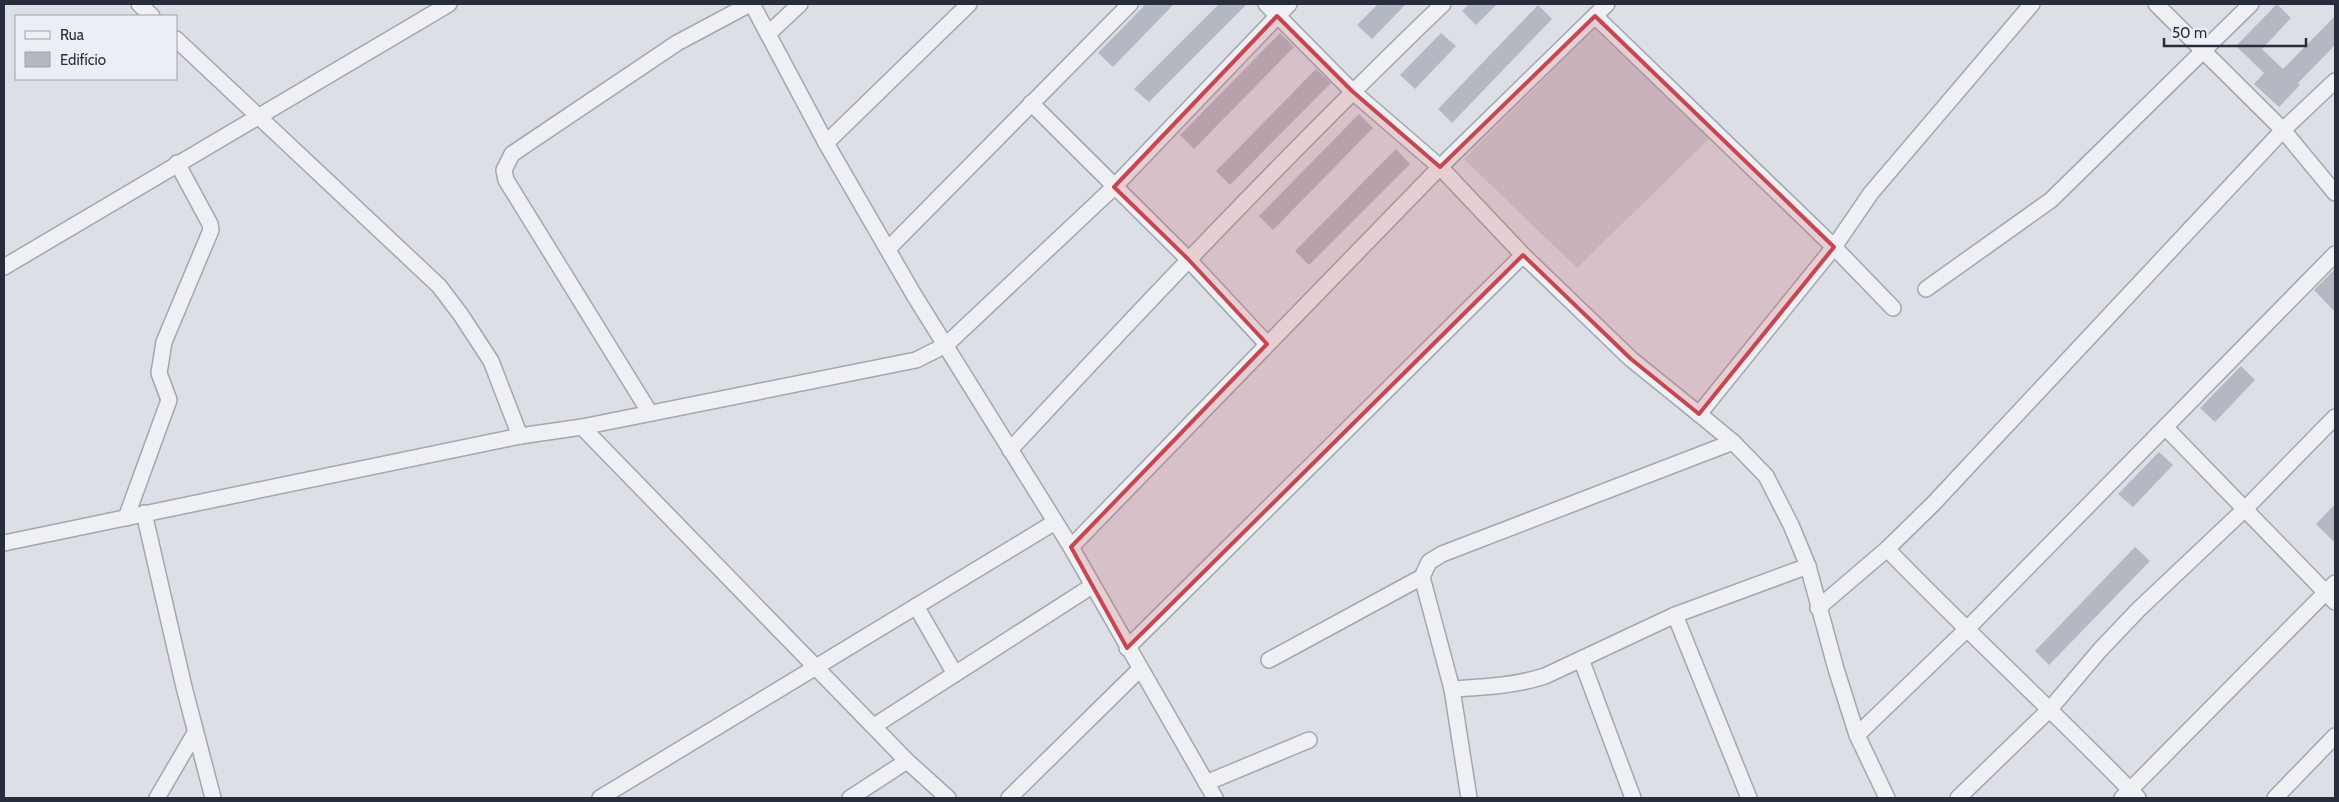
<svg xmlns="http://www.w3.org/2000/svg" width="2339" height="802" viewBox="0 0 2339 802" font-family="Cabin,sans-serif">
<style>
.built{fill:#cbced7}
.building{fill:#b4b8c2}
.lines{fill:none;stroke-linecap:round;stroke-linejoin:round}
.minor-casing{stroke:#a2a6af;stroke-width:18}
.minor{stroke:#eff0f4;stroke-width:15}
.marked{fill:#c64651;fill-opacity:0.2;stroke:#c64651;stroke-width:4;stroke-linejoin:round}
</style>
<rect width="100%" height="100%" fill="#dcdfe6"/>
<polygon class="built" points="1599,24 1713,135 1577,268 1464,159"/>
<g class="building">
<polygon points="1146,4 1174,4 1113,67 1098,53"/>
<polygon points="1219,4 1247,4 1149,102 1134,89"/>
<polygon points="1378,4 1406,4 1372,39 1357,25"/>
<polygon points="1469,4 1497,4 1476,25 1462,11"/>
<polygon points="2277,4 2291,18 2262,49 2283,69 2335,16 2335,45 2298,83 2300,85 2279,107 2254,84 2264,73 2236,46"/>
<polygon points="1538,5 1552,19 1452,123 1438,109"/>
<polygon points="1280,33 1294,47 1194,149 1180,135"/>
<polygon points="1441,33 1456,46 1415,89 1400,75"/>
<polygon points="1316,69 1331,83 1230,185 1216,171"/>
<polygon points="1359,114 1373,128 1273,230 1259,216"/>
<polygon points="1396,149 1410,164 1309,265 1295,251"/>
<polygon points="2335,269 2335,312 2314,290"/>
<polygon points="2241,366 2255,380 2215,422 2200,408"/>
<polygon points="2159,452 2173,465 2133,507 2118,494"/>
<polygon points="2335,504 2335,543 2316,524"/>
<polygon points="2135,547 2150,561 2049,665 2035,651"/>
</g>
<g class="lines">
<defs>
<g id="minor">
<polyline points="139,4 152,16"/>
<polyline points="752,4 826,143 914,295 1071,547 1215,798"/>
<polyline points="1266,4 1352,91 1440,167 1523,255 1631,359 1699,414 1834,247 1871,193 2032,4"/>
<polyline points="2156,4 2283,130 2335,193"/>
<polyline points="1595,16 1834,247 1893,308"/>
<polyline points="768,34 800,4"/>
<polyline points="176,39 439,286 461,315 491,361 520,436"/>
<polyline points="1031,103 1188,259 1267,344"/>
<polyline points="826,143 969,4"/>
<polyline points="888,249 1130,4"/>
<polyline points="4,267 449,4"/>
<polyline points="1926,289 2051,200 2251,4"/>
<polyline points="650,413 506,180 504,170 512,154 677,43 750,4"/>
<polyline points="1699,414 1733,442 1766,476 1791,525 1808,566 1836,669 1857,735 1887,798"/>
<polyline points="582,427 907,761 948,798"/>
<polyline points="2166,428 2335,602"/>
<path d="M 1010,450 C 1151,298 1293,148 1443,4"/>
<polyline points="144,513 184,687 213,798"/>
<polyline points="126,518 169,400 159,373 164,342 211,230 210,224 177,163"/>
<polyline points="4,543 520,436 582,427 916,360 946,345 1114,187 1289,4"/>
<polyline points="1071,547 1440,167 1607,4"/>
<path d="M 1887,549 C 1969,634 2056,713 2138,798"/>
<polyline points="916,606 955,674"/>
<polyline points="1818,608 1887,549 1933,504 2283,130 2335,81"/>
<polyline points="1675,615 1749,798"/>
<polyline points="1127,648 1523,255"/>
<polyline points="1581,659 1633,798"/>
<polyline points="1269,660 1422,577"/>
<path d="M 1452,689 C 1484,687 1514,686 1545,676 L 1675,615 L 1808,566"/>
<polyline points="874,726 1092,586"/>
<polyline points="1857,735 1966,630 2335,254"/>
<polyline points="1206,783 1309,740"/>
<polyline points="157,798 195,733"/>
<polyline points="600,798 1055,522"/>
<polyline points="850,798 907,761"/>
<polyline points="1009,798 1139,670"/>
<polyline points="1469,798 1452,689 1422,577 1429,562 1442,554 1733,442"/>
<polyline points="1958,798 2050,709 2100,650 2139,609 2246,508 2335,417"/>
<polyline points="2122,798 2335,583"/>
<polyline points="2275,798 2335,736"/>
</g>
</defs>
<use href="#minor" class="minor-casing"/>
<use href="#minor" class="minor"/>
</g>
<path class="marked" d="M 1277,16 L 1352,91 L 1440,167 L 1595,16 L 1834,247 L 1699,414 L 1631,359 L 1523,255 L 1127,648 L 1071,547 L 1267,344 L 1188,259 L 1114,187 Z"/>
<rect width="2339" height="802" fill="none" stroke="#272d3b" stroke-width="10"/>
<rect x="15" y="15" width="162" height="65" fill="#ebeef4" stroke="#9da1aa"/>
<rect x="25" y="31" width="25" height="8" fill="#eff0f4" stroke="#9da1aa"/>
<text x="60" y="40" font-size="15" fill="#272d3b">Rua</text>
<rect x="25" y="52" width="25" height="15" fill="#b4b8c2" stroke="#9da1aa"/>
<text x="60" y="65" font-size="15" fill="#272d3b">Edifício</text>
<path d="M2164 38v8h142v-8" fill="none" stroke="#272d3b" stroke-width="2.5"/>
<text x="2172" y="38" font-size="15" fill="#272d3b" stroke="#ebeef4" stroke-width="4" paint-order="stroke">50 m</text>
</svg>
